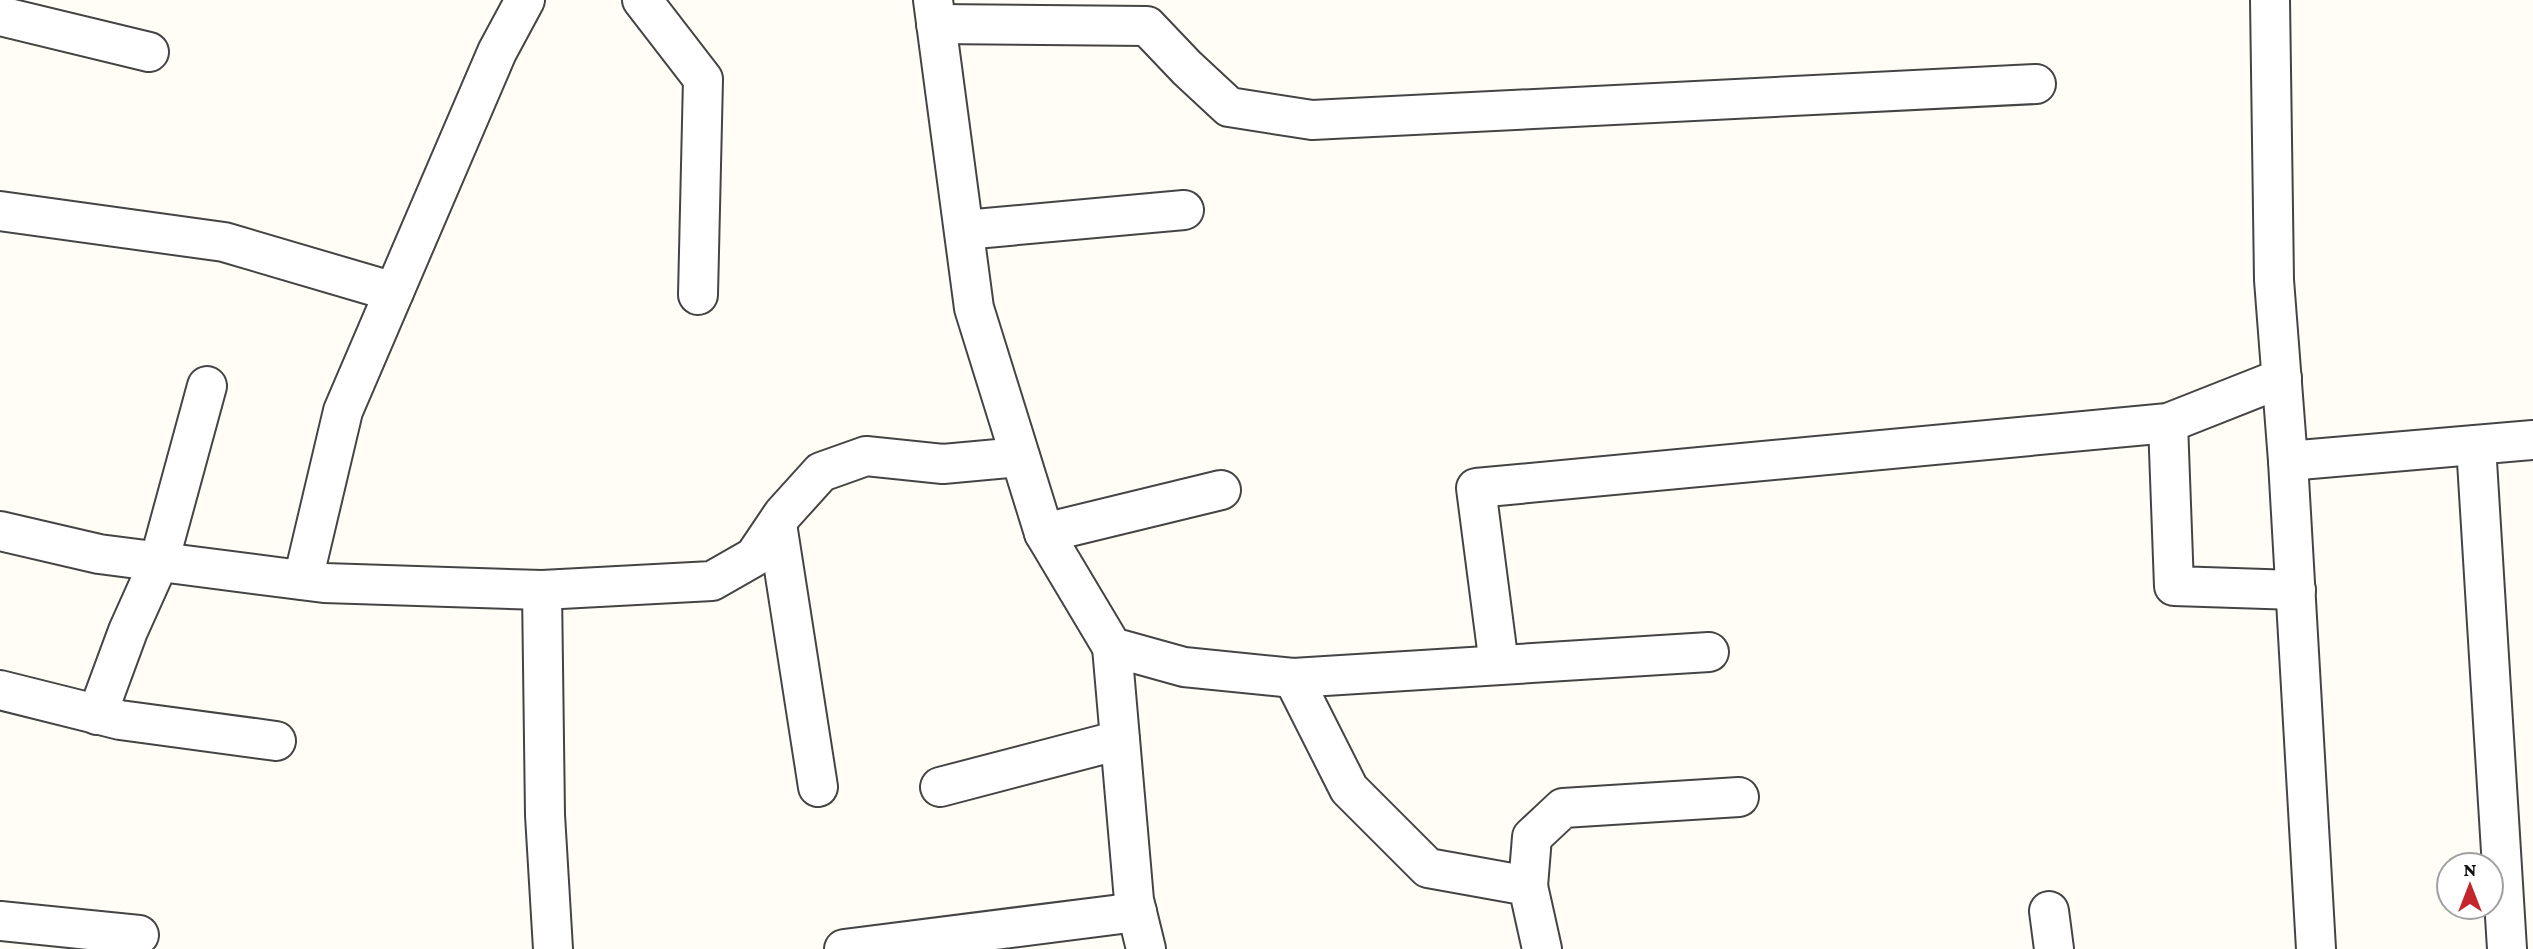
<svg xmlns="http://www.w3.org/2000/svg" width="2533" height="949" viewBox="0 0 2533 949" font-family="'Crimson Pro',serif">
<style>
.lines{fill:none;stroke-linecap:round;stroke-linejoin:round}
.minor-casing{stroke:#444;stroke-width:42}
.minor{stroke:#fff;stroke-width:38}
</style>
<rect width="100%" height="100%" fill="#fffdf5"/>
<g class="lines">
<defs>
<g id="minor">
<polyline points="642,0 703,79 698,295"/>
<polyline points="933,0 974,308 1044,533 1112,647 1184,667 1293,678 1709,652"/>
<polyline points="2270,0 2274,280 2288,461 2316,949"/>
<polyline points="0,16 149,52"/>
<polyline points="936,24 1147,26 1187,68 1229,107 1312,120 2036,84"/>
<polyline points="0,211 224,242 394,292"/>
<polyline points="964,230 1184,210"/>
<polyline points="2168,423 2174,586 2296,590"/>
<polyline points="2476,445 2507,949"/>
<polyline points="2288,461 2533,440"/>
<polyline points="777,524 818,787"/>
<polyline points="0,531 99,554 324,583 542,590 712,581 754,557 783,514 821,472 866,456 943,464 1020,457"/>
<polyline points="1044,533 1221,490"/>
<polyline points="303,580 343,411 497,52 525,0"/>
<polyline points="542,590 545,815 553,949"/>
<polyline points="1112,647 1134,900 1146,949"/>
<polyline points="1499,665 1476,488 2168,423 2282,378"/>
<polyline points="1293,678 1349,789 1428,868 1528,886 1542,949"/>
<polyline points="0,690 120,720 276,741"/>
<polyline points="97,715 128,631 159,562 207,386"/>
<polyline points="940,787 1120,740"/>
<polyline points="1528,886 1532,837 1563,808 1739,797"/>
<polyline points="2049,911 2054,949"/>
<polyline points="0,921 139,935"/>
<polyline points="844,949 1137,912"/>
</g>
</defs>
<use href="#minor" class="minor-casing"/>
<use href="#minor" class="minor"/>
</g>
<g transform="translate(2470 886)"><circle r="33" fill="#ffffff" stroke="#a0a0a0" stroke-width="2"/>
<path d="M0-5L12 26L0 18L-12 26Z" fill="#c4262e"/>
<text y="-10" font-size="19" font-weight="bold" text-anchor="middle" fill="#111111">N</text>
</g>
</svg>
